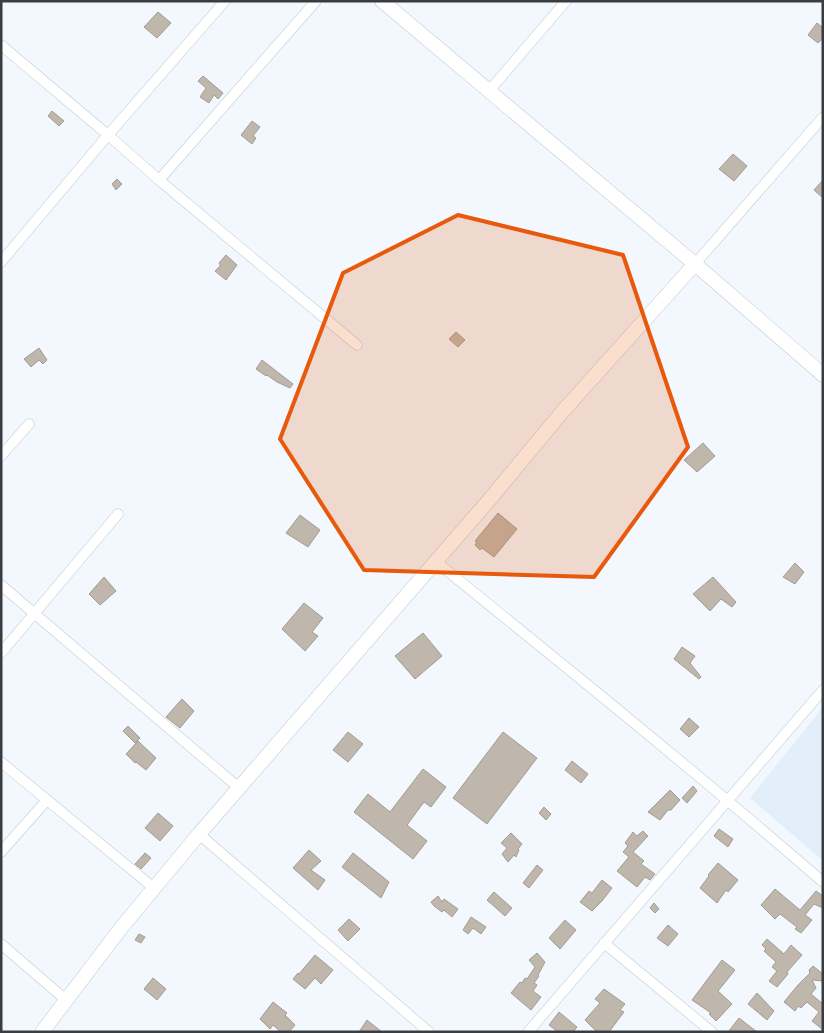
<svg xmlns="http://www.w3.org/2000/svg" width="824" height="1033" viewBox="0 0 824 1033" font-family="Mulish,sans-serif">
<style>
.built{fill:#e2eefa}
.building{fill:#bfb6ac;stroke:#a49c92}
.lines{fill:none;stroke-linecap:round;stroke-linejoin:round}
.street-casing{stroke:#bec8d2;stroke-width:11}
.secondary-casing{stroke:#bec8d2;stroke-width:15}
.street{stroke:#fff;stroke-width:10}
.secondary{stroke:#fff;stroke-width:14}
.marked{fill:#e8590c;fill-opacity:0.2;stroke:#e8590c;stroke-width:4;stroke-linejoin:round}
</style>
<rect width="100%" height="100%" fill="#f2f8fe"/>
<polygon class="built" points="823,707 823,861 750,798"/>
<g class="building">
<polygon points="158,12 171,23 157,38 144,27"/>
<polygon points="817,23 823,28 823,38 818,43 808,35"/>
<polygon points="203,76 223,93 218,99 214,95 209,103 200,97 206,88 198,81"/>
<polygon points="52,111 64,121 59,126 48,116"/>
<polygon points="252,121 260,127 253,136 256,138 252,144 241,135"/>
<polygon points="733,154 747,166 734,181 719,169"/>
<polygon points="117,179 122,184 116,190 112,184"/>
<polygon points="823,180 823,198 814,190"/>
<polygon points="226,255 237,265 226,280 215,271 220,266 220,264 219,263"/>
<polygon points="456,332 465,340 458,347 449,339"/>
<polygon points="39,348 47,360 43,364 39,360 31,367 24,359"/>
<polygon points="262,360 293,384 290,388 277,382 267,375 266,376 256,369"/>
<polygon points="703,443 715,456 697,472 684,460"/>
<polygon points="498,513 517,529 494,557 482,548 480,550 475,545 477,542 475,541"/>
<polygon points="300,515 320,530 308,547 286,533"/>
<polygon points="795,563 804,572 795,584 783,577"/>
<polygon points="104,577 116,591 100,605 89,594"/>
<polygon points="713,577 736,602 732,607 721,599 710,611 693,594"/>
<polygon points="304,603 323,618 312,632 318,636 305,651 282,629"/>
<polygon points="423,633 442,656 415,679 395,656"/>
<polygon points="682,647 695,656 690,663 701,677 699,679 674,659"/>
<polygon points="182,699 194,711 180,728 166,717"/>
<polygon points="689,718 699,727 689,737 680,729"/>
<polygon points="128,726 140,738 135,743 123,731"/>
<polygon points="348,732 363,744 348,762 333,750"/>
<polygon points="503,732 537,758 487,824 453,798"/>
<polygon points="138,741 156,758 146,770 136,762 135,763 126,754"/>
<polygon points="572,761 588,774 581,783 565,770"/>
<polygon points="423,769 446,787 431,807 424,802 407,825 427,841 413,859 354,812 368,794 390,812"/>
<polygon points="693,786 697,791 687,803 682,798"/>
<polygon points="670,790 680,800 671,810 668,810 660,820 648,812"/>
<polygon points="544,807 551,814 546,820 539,813"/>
<polygon points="158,813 173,826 160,841 145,828"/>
<polygon points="719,829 733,839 728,847 714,836"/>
<polygon points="643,831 648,836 633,852 644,861 641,864 655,874 650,880 645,877 637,887 617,871 629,857 623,852 628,846 625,843 633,832 637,836"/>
<polygon points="511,833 522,844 518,849 519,850 516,857 514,855 508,862 502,854 507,848 501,843"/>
<polygon points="309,850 321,861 311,870 325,880 318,890 293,868"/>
<polygon points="145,853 151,858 141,869 135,864"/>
<polygon points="353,853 389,882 381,898 342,867"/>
<polygon points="718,863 738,880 728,892 726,890 717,903 700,888 709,876 708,875"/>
<polygon points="537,865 543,870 529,888 523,883"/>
<polygon points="602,880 612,888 602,901 592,911 580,902 589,891 592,893"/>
<polygon points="775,889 800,910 816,891 823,896 823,908 814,904 805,915 812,920 801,933 795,929 797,927 780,914 775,919 761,905"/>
<polygon points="494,892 512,908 505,916 487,900"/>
<polygon points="438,896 442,902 444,899 458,909 452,917 444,910 442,912 434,906 431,902"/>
<polygon points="654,903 659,909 655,913 650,908"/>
<polygon points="471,917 486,927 481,934 473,928 468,934 463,930"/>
<polygon points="349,919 360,929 348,941 338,930"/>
<polygon points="565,920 576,930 560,949 549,938"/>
<polygon points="668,925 678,934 668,946 657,938"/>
<polygon points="139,934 145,937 141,943 135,940"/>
<polygon points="767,939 784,954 791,945 802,955 787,972 788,974 777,987 769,981 777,971 772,967 776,962 764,951 766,949 762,945"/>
<polygon points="537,953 545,962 538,975 539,976 534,983 537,985 533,991 541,997 531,1010 511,993 520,982 522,983 525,978 527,979 535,967 529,960"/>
<polygon points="315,955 333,970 321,984 315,978 305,989 293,979 298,973 299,974"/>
<polygon points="722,960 735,970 718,991 732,1004 716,1021 709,1014 711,1013 692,1000"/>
<polygon points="813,966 823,974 823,981 812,980 816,988 811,994 823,1004 823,1030 812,1021 819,1012 807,1002 801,1008 798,1006 795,1011 784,1002 798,985 810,973 809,970"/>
<polygon points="153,978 166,989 157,1000 144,989"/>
<polygon points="604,989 625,1004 620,1010 624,1012 609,1032 597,1032 585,1020 600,1003 595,999"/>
<polygon points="757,993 774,1011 767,1020 748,1004"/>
<polygon points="273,1002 287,1013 285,1015 295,1025 289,1032 281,1032 273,1025 270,1029 260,1019"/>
<polygon points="559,1012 577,1027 573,1032 558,1032 549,1025"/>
<polygon points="739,1018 757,1032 728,1032"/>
<polygon points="367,1020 382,1032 359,1032"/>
</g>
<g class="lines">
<defs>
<g id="street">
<polyline points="1,45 108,135 159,180 357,345"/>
<polyline points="489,91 566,1"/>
<polyline points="159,180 316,1"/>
<polyline points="1,262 108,135 225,1"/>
<polyline points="695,264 823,117"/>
<polyline points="1,456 29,424"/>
<path d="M 435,561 C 566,667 696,772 823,882"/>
<polyline points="1,585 239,788"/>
<polyline points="1,653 118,514"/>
<polyline points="1,762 154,888"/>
<polyline points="199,834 429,1032"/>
<polyline points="1,852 47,800"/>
<polyline points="604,943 712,1032"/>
<polyline points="1,944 66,1000"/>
<polyline points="528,1032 823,690"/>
</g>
<g id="secondary">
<polyline points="382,1 695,264 823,375"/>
<polyline points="42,1032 121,928 199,834 490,499 563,411 695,264"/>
</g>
</defs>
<use href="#street" class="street-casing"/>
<use href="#secondary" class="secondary-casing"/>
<use href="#street" class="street"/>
<use href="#secondary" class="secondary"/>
</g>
<path class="marked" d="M 458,215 L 623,255 L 688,447 L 594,577 L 364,570 L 280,439 L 343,273 Z"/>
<rect width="824" height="1033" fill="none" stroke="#393d41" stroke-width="5"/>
</svg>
